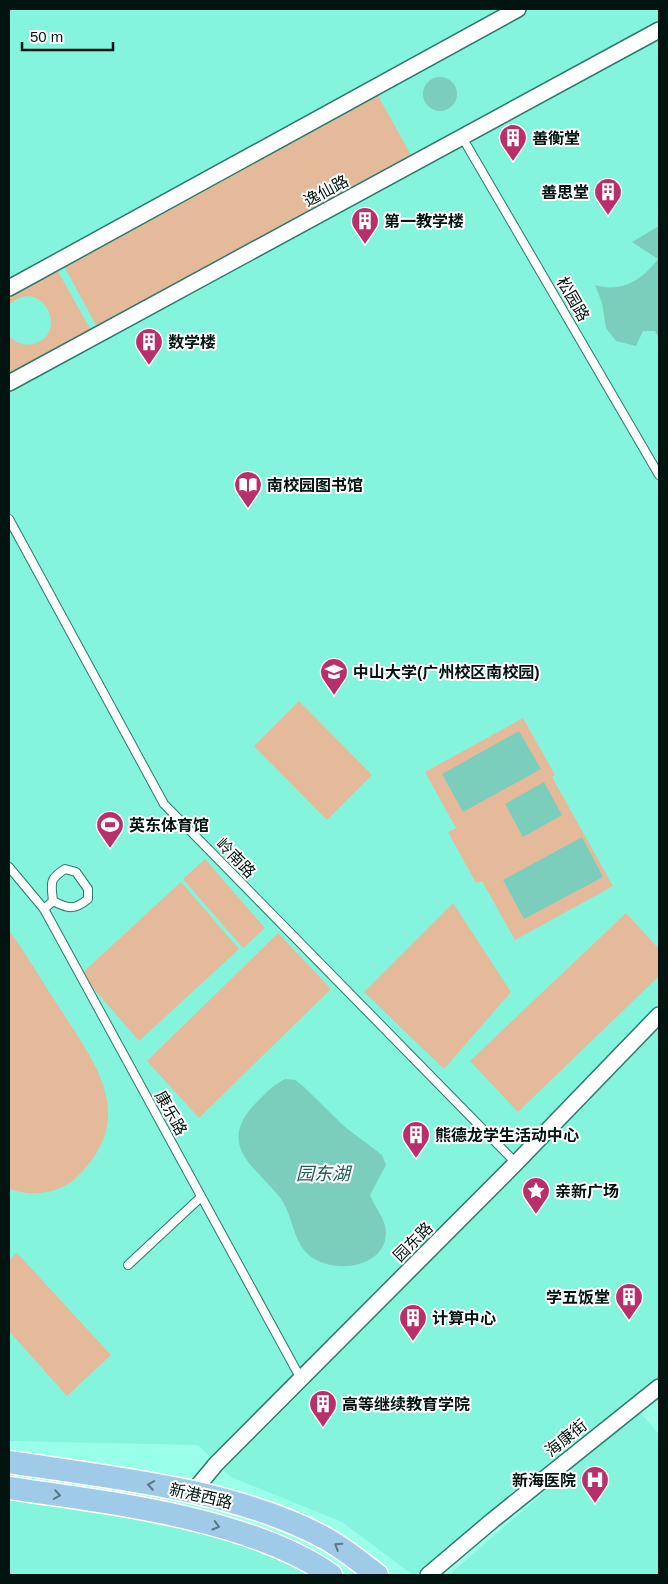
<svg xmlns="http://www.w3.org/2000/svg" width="668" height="1584" viewBox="0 0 668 1584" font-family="Arial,'Noto Sans SC',sans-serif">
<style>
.built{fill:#85f4dd}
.grass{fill:#e5ba9b}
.water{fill:#7bcebc}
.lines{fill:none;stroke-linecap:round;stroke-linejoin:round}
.service-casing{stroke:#2b7a6b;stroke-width:10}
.minor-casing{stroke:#2b7a6b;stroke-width:18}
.primary-casing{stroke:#fff;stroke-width:25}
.service{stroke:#fff;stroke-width:8}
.minor{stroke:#fff;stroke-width:15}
.primary{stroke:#a0cbe8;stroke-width:22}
.oneway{stroke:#587987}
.labels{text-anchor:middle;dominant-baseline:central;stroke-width:4;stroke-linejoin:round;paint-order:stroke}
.poi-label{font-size:16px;font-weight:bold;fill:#011410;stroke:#fff;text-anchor:start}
.street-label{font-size:16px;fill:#011410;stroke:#fff}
.water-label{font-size:18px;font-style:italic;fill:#1d6054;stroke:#fff}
</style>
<rect width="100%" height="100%" fill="#9affe9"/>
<g class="built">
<polygon points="9,9 659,9 659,1383 454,1548 416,1575 413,1575 342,1522 231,1477 198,1445 9,1441"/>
<polygon points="638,1410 659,1434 659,1575 449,1575"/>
<polygon points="9,1499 194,1527 272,1550 307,1575 9,1575"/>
</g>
<g class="grass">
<polygon points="376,92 412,157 98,329 63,264"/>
<path d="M 55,266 L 93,334 L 9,379 L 9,336 C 16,343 24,346 33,344 C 71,335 42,274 9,305 L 9,292 Z"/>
<polygon points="299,701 372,775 327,820 254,746"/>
<polygon points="523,718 555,775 552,777 613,886 515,940 482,881 476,883 448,832 456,828 425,772"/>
<polygon points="205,859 265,928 243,948 183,879"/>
<polygon points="181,882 239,949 139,1041 81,974"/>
<polygon points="453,903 511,992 444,1069 364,992"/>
<polygon points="626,913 659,949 659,976 518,1112 470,1061"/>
<path d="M 9,931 C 27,954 42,982 59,1007 C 95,1063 138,1116 79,1175 C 61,1194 32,1197 9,1189 Z"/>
<polygon points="278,933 331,989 199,1118 147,1061"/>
<polygon points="17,1253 111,1355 67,1396 9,1331 9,1260"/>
</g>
<g class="water">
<circle cx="440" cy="94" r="17"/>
<path d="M 659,226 L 659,339 L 655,331 L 643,331 L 636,346 L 616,341 L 606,328 L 602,303 L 595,285 C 622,293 642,280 658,259 L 632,242 Z"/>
<polygon points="519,731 541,769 463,812 442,774"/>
<polygon points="544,782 562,815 523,837 505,804"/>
<polygon points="582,837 603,877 524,919 503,880"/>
<path d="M 285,1079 L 295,1080 L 303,1086 L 345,1127 L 382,1155 L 386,1165 L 370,1195 C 375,1208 386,1219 386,1233 C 385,1269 332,1274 310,1256 C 292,1242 293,1212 278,1195 C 254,1166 218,1146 253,1106 C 263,1096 272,1085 285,1079 Z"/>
</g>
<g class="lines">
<defs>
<g id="service">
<polyline points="462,137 659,475"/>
<polyline points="9,519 164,804 516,1163"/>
<polyline points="9,867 44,909 301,1379"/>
<path d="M 44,909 L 53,901 C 68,909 75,910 88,899 L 88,889 L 76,872 L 65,869 C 49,879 51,883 53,901"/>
<polyline points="128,1265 201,1197"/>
</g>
<g id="minor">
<polyline points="9,288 518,9"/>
<polyline points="9,383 659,30"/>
<polyline points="192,1493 216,1464 516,1163 659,1015"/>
<polyline points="428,1575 493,1520 659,1387"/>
</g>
<g id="primary">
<path d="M 9,1462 C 108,1477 232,1489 321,1536 C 341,1546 359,1561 377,1575"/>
<path d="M 9,1488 C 107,1502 249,1518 331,1575"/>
</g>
</defs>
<use href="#service" class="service-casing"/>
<use href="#minor" class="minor-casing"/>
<use href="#primary" class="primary-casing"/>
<use href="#service" class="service"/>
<use href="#minor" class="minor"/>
<use href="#primary" class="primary"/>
</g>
<defs><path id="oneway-chevron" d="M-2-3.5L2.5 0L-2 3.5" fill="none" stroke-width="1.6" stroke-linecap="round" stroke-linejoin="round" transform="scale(1.25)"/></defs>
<g class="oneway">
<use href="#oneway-chevron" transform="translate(151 1485) rotate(-171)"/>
<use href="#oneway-chevron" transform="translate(57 1495) rotate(9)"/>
<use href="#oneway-chevron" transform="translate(216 1526) rotate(16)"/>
<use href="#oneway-chevron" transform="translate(338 1546) rotate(-147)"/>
</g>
<defs>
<symbol id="building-pin" viewBox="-11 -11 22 30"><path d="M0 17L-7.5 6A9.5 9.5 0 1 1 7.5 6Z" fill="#b92f6c" stroke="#fff"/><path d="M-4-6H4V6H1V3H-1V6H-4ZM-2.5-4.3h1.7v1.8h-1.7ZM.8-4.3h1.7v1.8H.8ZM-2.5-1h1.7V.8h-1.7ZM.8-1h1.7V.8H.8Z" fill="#fff"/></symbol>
<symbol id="library-pin" viewBox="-11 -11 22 30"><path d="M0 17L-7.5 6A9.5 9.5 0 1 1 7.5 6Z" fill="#b92f6c" stroke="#fff"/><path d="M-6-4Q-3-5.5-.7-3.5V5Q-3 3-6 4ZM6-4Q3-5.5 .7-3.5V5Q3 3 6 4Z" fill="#fff"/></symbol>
<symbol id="university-pin" viewBox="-11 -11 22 30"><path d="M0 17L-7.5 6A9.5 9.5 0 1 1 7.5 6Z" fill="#b92f6c" stroke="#fff"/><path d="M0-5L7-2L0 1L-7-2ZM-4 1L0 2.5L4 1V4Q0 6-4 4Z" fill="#fff"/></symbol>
<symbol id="stadium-pin" viewBox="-11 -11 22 30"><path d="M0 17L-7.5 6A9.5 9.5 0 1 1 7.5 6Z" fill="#b92f6c" stroke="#fff"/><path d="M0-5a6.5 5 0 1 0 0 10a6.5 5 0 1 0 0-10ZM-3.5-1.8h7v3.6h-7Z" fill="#fff"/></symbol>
<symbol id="sight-pin" viewBox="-11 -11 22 30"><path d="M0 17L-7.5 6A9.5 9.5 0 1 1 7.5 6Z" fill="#b92f6c" stroke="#fff"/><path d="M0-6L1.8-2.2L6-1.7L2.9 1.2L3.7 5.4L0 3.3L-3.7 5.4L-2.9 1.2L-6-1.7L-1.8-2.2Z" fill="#fff"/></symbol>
<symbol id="hospital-pin" viewBox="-11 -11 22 30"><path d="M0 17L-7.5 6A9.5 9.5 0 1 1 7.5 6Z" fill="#b92f6c" stroke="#fff"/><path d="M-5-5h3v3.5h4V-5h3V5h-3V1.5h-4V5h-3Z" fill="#fff"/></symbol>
</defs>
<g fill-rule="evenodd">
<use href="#building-pin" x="497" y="122" width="32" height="43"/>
<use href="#building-pin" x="592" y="176" width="32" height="43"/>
<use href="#building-pin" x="349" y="205" width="32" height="43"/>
<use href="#building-pin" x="133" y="326" width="32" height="43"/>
<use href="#library-pin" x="232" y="469" width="32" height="43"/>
<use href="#university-pin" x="318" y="656" width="32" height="43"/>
<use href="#stadium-pin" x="94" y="809" width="32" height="43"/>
<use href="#building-pin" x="400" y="1119" width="32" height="43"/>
<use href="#sight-pin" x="520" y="1175" width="32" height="43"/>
<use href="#building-pin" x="613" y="1281" width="32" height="43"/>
<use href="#building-pin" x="397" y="1302" width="32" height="43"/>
<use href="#building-pin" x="307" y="1388" width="32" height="43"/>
<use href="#hospital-pin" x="579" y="1464" width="32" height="43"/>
</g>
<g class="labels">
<g class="poi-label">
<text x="532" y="138">善衡堂</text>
<text x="589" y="192" text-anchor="end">善思堂</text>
<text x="384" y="221">第一教学楼</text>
<text x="168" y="342">数学楼</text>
<text x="267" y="485">南校园图书馆</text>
<text x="353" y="672">中山大学(广州校区南校园)</text>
<text x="129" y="825">英东体育馆</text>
<text x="435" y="1135">熊德龙学生活动中心</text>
<text x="555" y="1191">亲新广场</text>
<text x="610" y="1297" text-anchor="end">学五饭堂</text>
<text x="432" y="1318">计算中心</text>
<text x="342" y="1404">高等继续教育学院</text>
<text x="576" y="1480" text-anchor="end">新海医院</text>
</g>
<g class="street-label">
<text transform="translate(326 191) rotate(-28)">逸仙路</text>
<text transform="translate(573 299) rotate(60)">松园路</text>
<text transform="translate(236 858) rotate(46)">岭南路</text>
<text transform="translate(171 1113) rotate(61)">康乐路</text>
<text transform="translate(413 1242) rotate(-45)">园东路</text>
<text transform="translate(566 1438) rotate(-39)">海康街</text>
<text transform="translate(201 1496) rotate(13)">新港西路</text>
</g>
<g class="water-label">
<text x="323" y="1174">园东湖</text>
</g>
</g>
<rect width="668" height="1584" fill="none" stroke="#011410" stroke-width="20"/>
<path d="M22 42v8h91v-8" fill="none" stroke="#011410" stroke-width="2.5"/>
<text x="30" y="42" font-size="15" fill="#011410" stroke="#ffffff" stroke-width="4" paint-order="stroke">50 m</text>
</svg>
